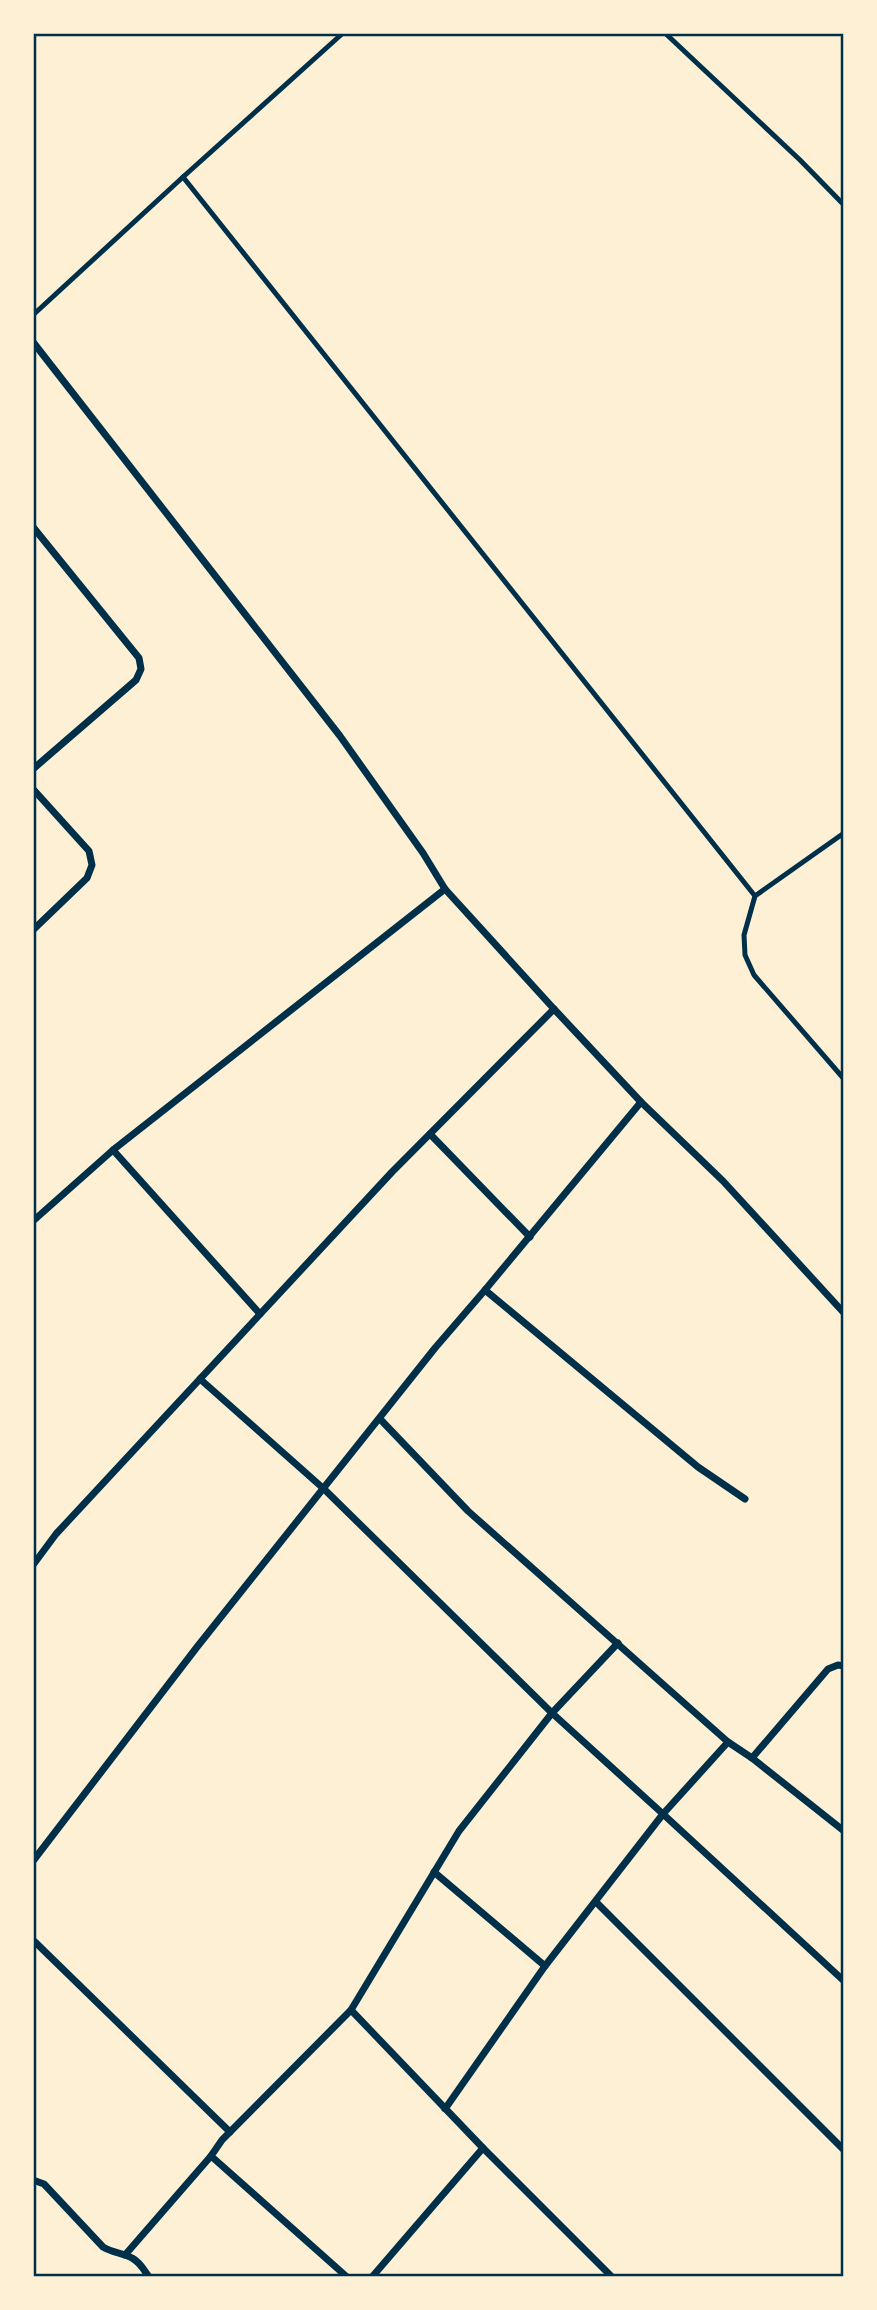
<svg xmlns="http://www.w3.org/2000/svg" width="877" height="2310" viewBox="0 0 877 2310" font-family="Roboto,sans-serif">
<style>
.lines{fill:none;stroke-linecap:round;stroke-linejoin:round}
.service{stroke:#003049;stroke-width:5}
.minor{stroke:#003049;stroke-width:7}
.neatline{fill:none;stroke:#003049;stroke-width:2.5}
</style>
<rect width="100%" height="100%" fill="#fdf0d5"/>
<g class="lines">
<g class="service">
<polyline points="343,33 183,177 755,896"/>
<polyline points="665,33 800,160 844,205"/>
<polyline points="33,315 183,177"/>
<polyline points="844,833 755,896 744,935 745,955 754,975 844,1079"/>
</g>
<g class="minor">
<polyline points="33,342 340,736 423,853 445,889 554,1009 392,1172 56,1534 33,1565"/>
<polyline points="33,527 139,658 141,669 136,680 33,769"/>
<polyline points="33,789 89,851 92,865 87,878 33,930"/>
<polyline points="554,1009 641,1102"/>
<polyline points="430,1134 530,1237"/>
<polyline points="113,1150 260,1314"/>
<polyline points="33,1221 113,1150 445,889"/>
<polyline points="485,1290 698,1467 745,1499"/>
<polyline points="200,1379 324,1489 552,1713 663,1814 545,1966 445,2109"/>
<polyline points="380,1419 468,1511 728,1742 752,1758 844,1831"/>
<polyline points="728,1742 663,1814 844,1981"/>
<polyline points="752,1758 828,1669 838,1665 844,1666"/>
<polyline points="33,1861 197,1647 435,1348 485,1290 641,1102 723,1181 844,1313"/>
<polyline points="434,1872 545,1966"/>
<polyline points="596,1902 844,2150"/>
<polyline points="33,1940 230,2132"/>
<polyline points="351,2010 483,2148 372,2277"/>
<polyline points="483,2148 612,2277"/>
<path d="M 33,2180 L 44,2184 L 103,2247 C 113,2253 123,2253 132,2258 C 140,2262 144,2270 149,2277"/>
<polyline points="125,2255 211,2156"/>
<polyline points="347,2277 211,2156 222,2140 351,2010 459,1831 552,1713 618,1643"/>
</g>
</g>
<rect width="877" height="2310" fill="none" stroke="#fdf0d5" stroke-width="70"/>
<rect x="35" y="35" width="807" height="2240" class="neatline"/>
</svg>
